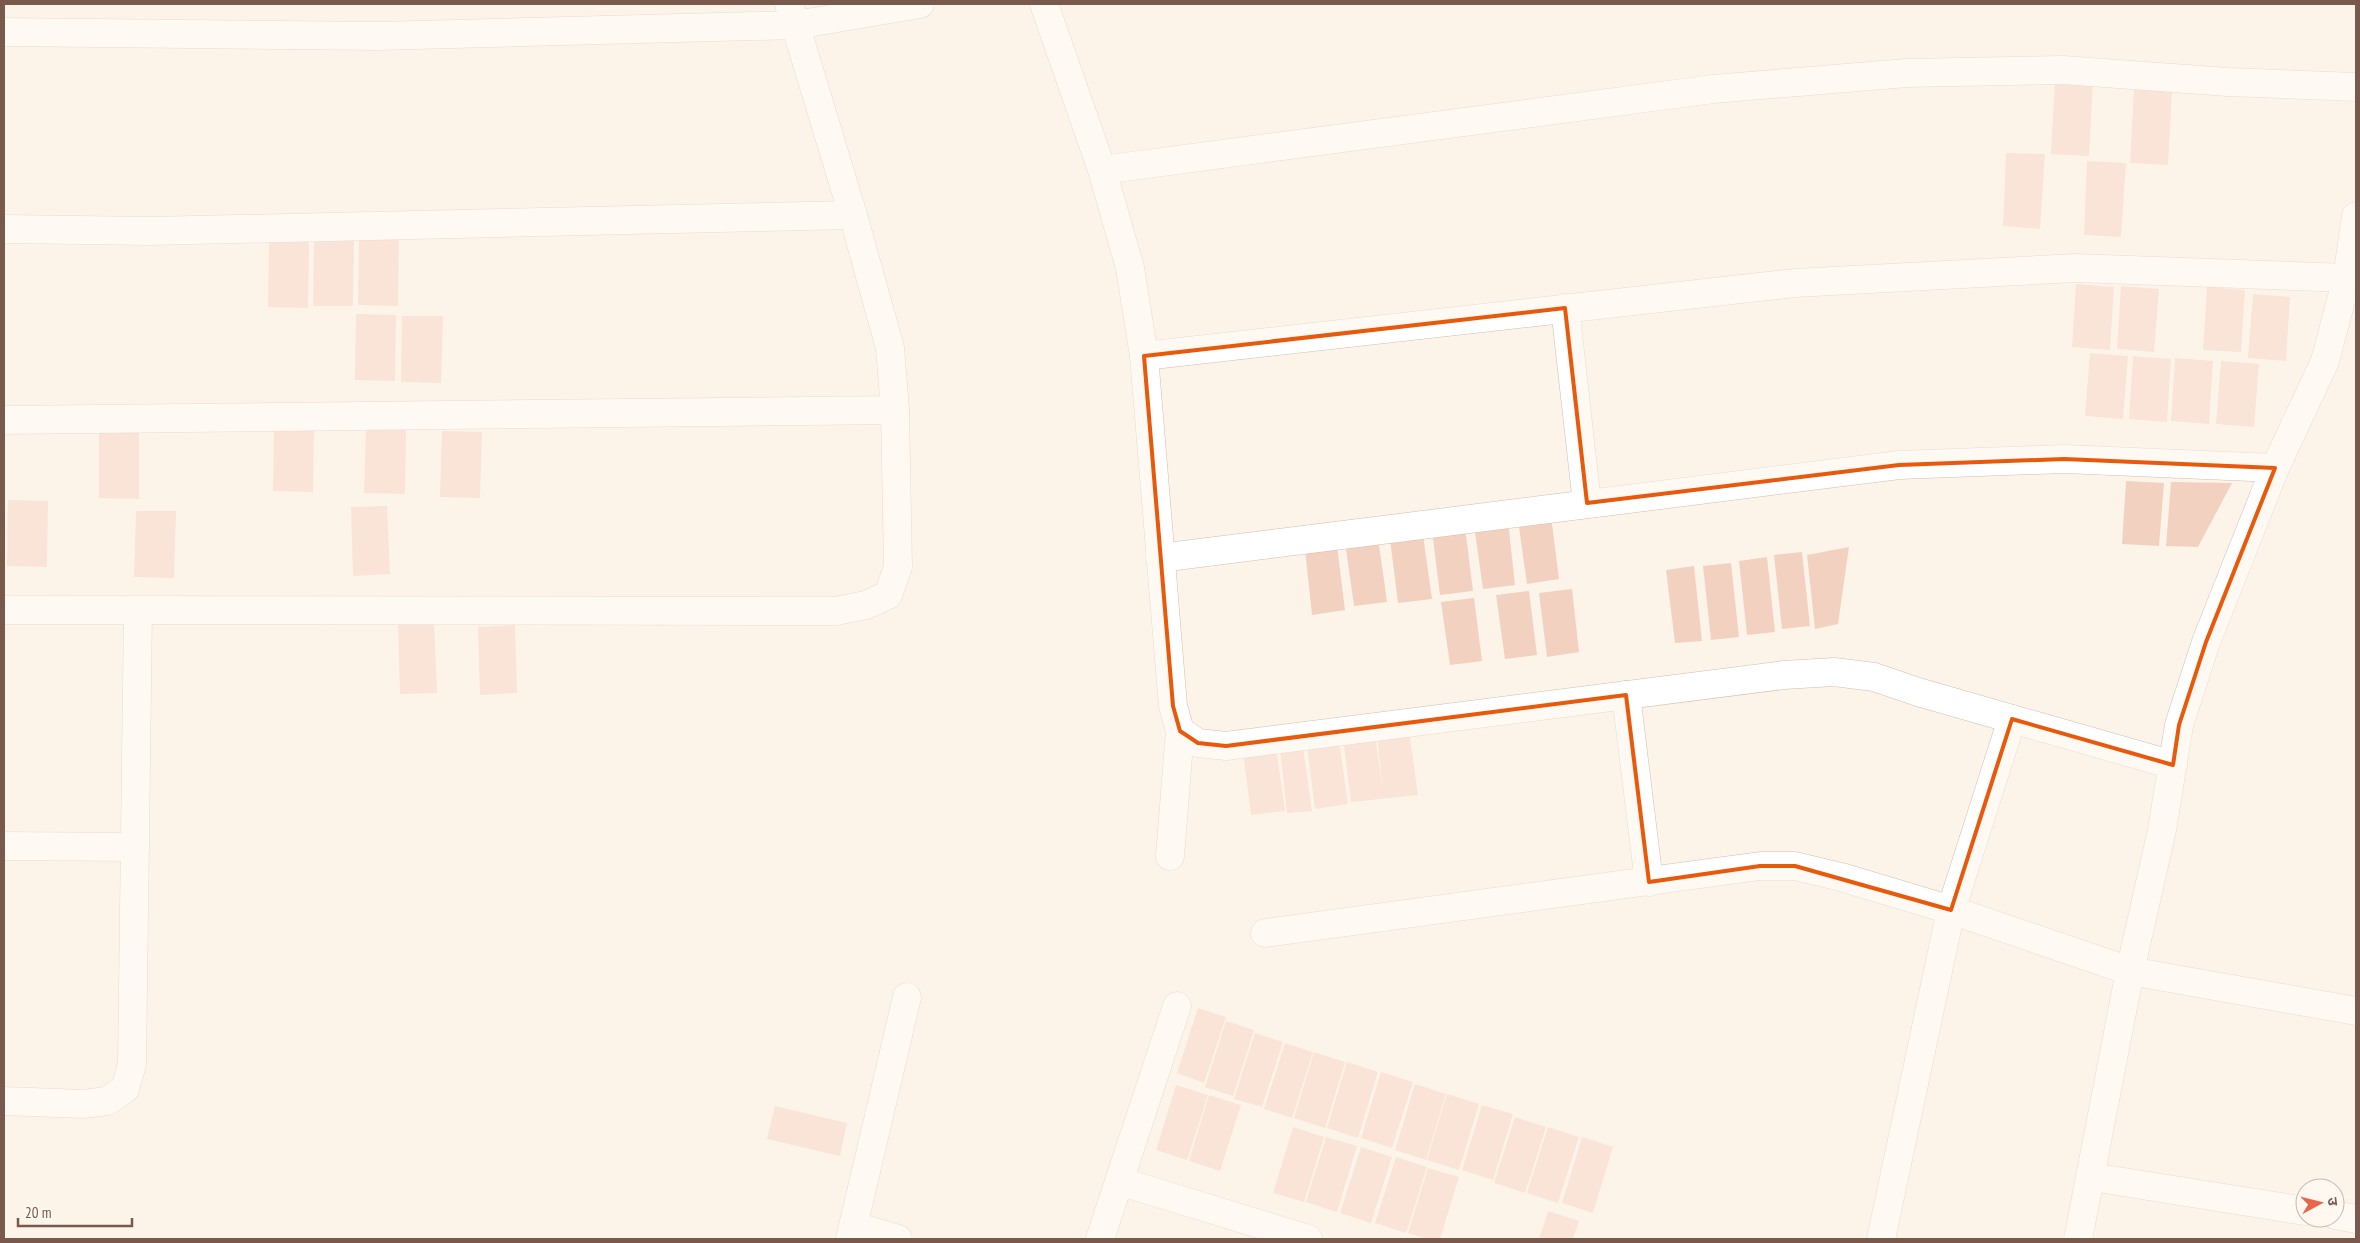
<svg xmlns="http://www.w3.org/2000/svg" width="2360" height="1243" viewBox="0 0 2360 1243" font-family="'PT Sans Narrow','Noto Sans Devanagari',sans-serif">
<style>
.building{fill:#f3d1c1}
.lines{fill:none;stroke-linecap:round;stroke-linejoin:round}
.minor-casing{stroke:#d2bdb1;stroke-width:29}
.minor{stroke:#fff;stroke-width:28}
.marked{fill:none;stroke:#e8590c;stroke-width:4;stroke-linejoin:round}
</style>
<rect width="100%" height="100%" fill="#fdf4e9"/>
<g class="building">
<polygon points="2055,80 2093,82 2089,156 2051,154"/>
<polygon points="2134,89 2172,91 2168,165 2130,163"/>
<polygon points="2006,153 2045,154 2040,229 2003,226"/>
<polygon points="2087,161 2126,163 2121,237 2084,235"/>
<polygon points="359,238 399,239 398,306 358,305"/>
<polygon points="314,239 354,240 353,306 313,306"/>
<polygon points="269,241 309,242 308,308 268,307"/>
<polygon points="2076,284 2114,287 2110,350 2072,347"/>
<polygon points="2121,286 2159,289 2154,352 2117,349"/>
<polygon points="2207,287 2245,290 2241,352 2203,350"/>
<polygon points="2253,294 2290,297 2286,361 2248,358"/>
<polygon points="356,314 396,315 395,381 355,380"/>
<polygon points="402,316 443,316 441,383 401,382"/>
<polygon points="2090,353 2128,356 2123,419 2085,416"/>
<polygon points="2133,356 2171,359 2167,422 2129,419"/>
<polygon points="2175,358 2213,361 2209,424 2171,421"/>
<polygon points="2221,361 2259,364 2254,427 2216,424"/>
<polygon points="274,425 314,426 313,492 273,491"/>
<polygon points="366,427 406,428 405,494 364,493"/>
<polygon points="442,431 482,432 480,498 440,497"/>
<polygon points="99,432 139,433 139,499 99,498"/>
<polygon points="2126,481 2164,483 2159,546 2122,544"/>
<polygon points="2171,482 2232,483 2198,547 2166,546"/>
<polygon points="8,500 48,501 47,567 7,566"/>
<polygon points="387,506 390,574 353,576 351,507"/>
<polygon points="136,511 176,511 174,578 134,577"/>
<polygon points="1551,516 1559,579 1527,584 1518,520"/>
<polygon points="1508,521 1515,585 1483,589 1474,525"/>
<polygon points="1465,527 1473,591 1440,595 1432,531"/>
<polygon points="1423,535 1432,599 1398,603 1390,539"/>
<polygon points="1378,537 1387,602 1354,606 1345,542"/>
<polygon points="1337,546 1345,610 1312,615 1305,550"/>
<polygon points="1849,547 1838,624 1815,629 1807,555"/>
<polygon points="1802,552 1810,626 1782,629 1774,555"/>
<polygon points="1767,557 1775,632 1747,635 1739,561"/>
<polygon points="1731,563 1739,637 1711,640 1703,566"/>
<polygon points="1694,566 1702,641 1675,643 1666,570"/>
<polygon points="1572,589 1579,652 1547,657 1539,593"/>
<polygon points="1529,591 1537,655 1505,659 1496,595"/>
<polygon points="1474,598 1482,661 1450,665 1441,602"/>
<polygon points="434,624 437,693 400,694 398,625"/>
<polygon points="515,625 517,693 480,695 478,627"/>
<polygon points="1409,731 1418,795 1351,802 1343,738 1375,735 1383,791 1377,735"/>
<polygon points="1339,741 1348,804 1315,809 1307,745"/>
<polygon points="1276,747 1285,811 1251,815 1243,752"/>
<polygon points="1303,747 1312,811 1287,813 1280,749"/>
<polygon points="1198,1008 1226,1017 1204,1083 1177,1073"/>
<polygon points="1226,1021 1254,1030 1233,1096 1205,1087"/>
<polygon points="1255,1033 1283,1042 1262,1107 1234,1099"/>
<polygon points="1285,1043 1313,1052 1292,1118 1264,1109"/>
<polygon points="1314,1052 1345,1062 1325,1128 1294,1118"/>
<polygon points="1347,1062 1378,1072 1358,1138 1327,1128"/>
<polygon points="1381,1072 1413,1082 1392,1148 1361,1138"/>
<polygon points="1415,1084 1446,1094 1426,1160 1395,1150"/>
<polygon points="1176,1085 1208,1095 1187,1160 1156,1150"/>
<polygon points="1447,1094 1479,1104 1459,1170 1427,1160"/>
<polygon points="1209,1095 1241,1105 1220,1171 1189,1161"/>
<polygon points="1482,1105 1513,1114 1493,1180 1462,1170"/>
<polygon points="775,1106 847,1123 840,1156 767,1139"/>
<polygon points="1515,1117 1546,1127 1525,1193 1494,1183"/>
<polygon points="1293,1127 1324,1137 1304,1202 1273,1193"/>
<polygon points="1548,1127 1579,1137 1558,1203 1527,1193"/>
<polygon points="1326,1137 1357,1146 1337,1212 1306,1202"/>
<polygon points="1582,1137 1613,1147 1593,1213 1562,1203"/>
<polygon points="1361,1147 1392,1157 1371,1223 1340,1213"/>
<polygon points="1396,1157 1427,1167 1406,1233 1375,1223"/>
<polygon points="1428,1168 1459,1177 1440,1239 1427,1239 1408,1233"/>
<polygon points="1548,1211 1579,1221 1573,1239 1539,1239"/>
</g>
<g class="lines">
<defs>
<g id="minor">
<polyline points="1044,4 1102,170 1130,268 1144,356 1173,706 1180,731 1198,743 1226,746 1784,675 1834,672 1874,677 1918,692 2173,765"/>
<polyline points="4,32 379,36 796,25 920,4"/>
<polyline points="1102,170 1713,89 1907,73 2063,70 2228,82 2356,87"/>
<polyline points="4,229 151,231 853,215"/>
<polyline points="1565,308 1587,503"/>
<polyline points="1144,356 1795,283 2076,268 2347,278"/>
<polyline points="4,420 895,410"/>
<polyline points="1160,558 1899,465 2064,459 2275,468"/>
<polyline points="4,610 836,611 866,605 888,595 898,567 895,410 890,348 853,215 789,4"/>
<polyline points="1626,695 1649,882"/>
<polyline points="4,846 135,847"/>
<polyline points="1170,856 1180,731"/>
<polyline points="1265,933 1760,866 1795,866 1841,877 1951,910 2130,971 2356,1011"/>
<polyline points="4,1101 83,1104 107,1101 125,1089 132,1064 138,611"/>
<polyline points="2092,1177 2305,1211"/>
<polyline points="1119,1181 1308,1239"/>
<polyline points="2335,1215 2356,1219"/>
<polyline points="854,1226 898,1239"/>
<polyline points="850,1239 907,997"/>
<polyline points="1100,1239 1177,1006"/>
<polyline points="1881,1239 1951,910 2012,719"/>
<polyline points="2078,1239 2130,971 2162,830 2179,725 2206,642 2275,468 2325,361 2347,278 2356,216"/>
</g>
</defs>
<use href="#minor" class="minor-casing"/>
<use href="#minor" class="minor"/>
</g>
<path d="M0 0H2360V1243H0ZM 1565,308 L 1587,503 L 1899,465 L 2064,459 L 2275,468 L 2206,642 L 2179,725 L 2173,765 L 2012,719 L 1951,910 L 1795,866 L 1760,866 L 1649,882 L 1626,695 L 1226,746 L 1198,743 L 1180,731 L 1173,706 L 1144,356 Z" fill="#fdf4e9" fill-opacity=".55" fill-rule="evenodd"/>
<path class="marked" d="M 1565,308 L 1587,503 L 1899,465 L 2064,459 L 2275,468 L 2206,642 L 2179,725 L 2173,765 L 2012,719 L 1951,910 L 1795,866 L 1760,866 L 1649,882 L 1626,695 L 1226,746 L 1198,743 L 1180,731 L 1173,706 L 1144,356 Z"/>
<rect width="2360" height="1243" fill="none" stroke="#78594c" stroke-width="10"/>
<g transform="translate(2320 1203) rotate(83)"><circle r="24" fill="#fff8f0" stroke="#c9b8ae"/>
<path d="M0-4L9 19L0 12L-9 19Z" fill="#e7674e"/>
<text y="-8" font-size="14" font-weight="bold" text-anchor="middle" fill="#78594c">उ</text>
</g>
<path d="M18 1218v8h114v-8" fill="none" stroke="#78594c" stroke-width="2.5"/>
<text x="25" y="1218" font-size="15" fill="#78594c" stroke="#fff8f0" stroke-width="4" paint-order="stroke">20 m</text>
</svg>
